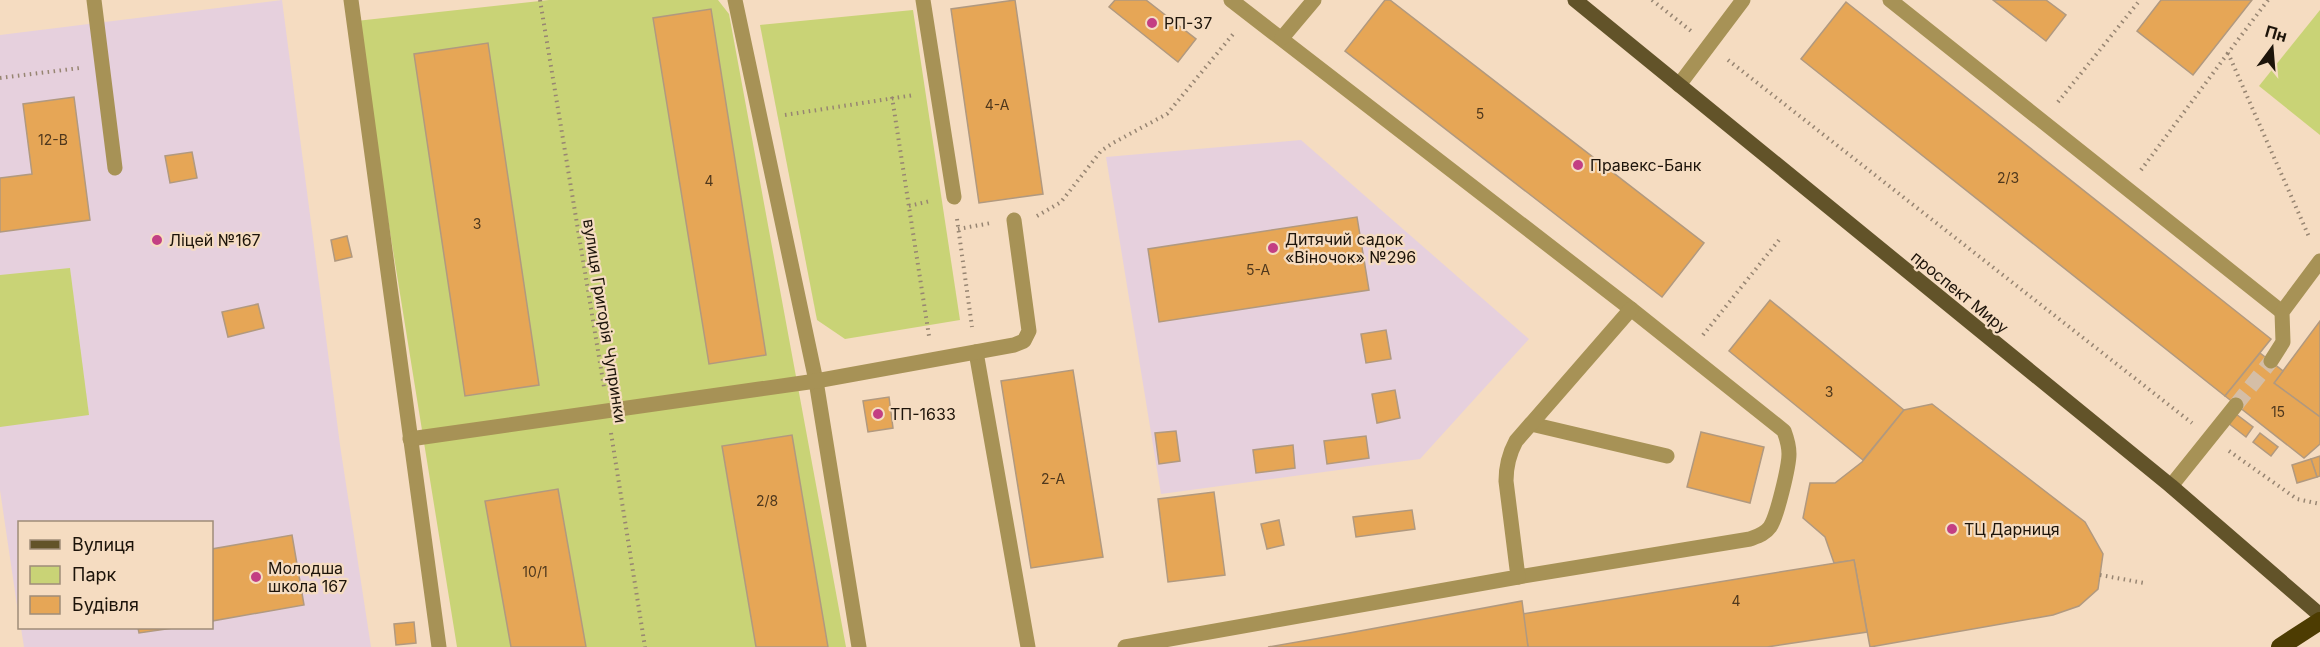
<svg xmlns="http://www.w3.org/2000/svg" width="2320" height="647" viewBox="0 0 2320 647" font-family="Inter,sans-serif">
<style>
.education{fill:#e6d0dd}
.green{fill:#c9d376}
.building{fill:#e6a656;stroke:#b1997f;stroke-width:1.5}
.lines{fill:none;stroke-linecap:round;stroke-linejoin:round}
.minor-tunnel{stroke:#d5bea6;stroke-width:15;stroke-dasharray:15 8;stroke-linecap:butt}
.path{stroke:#978572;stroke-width:4;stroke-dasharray:1.5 4.5;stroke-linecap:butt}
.minor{stroke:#a79256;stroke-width:15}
.major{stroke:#625329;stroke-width:15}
.highway{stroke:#4d3c02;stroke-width:18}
.poi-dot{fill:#c33f83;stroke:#f5dcc1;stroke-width:2}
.labels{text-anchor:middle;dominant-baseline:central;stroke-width:4.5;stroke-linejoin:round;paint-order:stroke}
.number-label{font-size:14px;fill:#4f381d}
.poi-label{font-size:16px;fill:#1d140a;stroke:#f5dcc1;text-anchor:start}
.street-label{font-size:16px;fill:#1d140a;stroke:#f5dcc1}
</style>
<rect width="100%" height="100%" fill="#f5dcc1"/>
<g class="education">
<polygon points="282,0 340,445 371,647 24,647 21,628 212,628 212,522 20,522 19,619 0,490 0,35"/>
<polygon points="1301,140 1529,339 1420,459 1161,494 1106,157"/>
</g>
<g class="green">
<polygon points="549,0 718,0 729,14 846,647 828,647 792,435 722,447 756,647 586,647 558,489 485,501 511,647 457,647 356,21"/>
<polygon points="913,10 960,320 845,339 817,320 760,25"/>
<polygon points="2320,10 2320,135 2259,86"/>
<polygon points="70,268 89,415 0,427 0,275"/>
</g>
<g class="building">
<polygon points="1015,0 1043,194 979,203 951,9"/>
<polygon points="1115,0 1146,0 1196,39 1178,62 1109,7"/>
<polygon points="1385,0 1390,0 1704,243 1662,297 1345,51"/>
<polygon points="1993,0 2046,0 2066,15 2046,41"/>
<polygon points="2161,0 2252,0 2193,75 2137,31"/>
<polygon points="1846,2 2271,339 2225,396 1801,59"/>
<polygon points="711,9 766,355 709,364 653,18"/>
<polygon points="488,43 539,385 465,396 414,54"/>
<polygon points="74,97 90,220 0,232 0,178 32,174 23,104"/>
<polygon points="192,152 197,178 170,183 165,156"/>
<polygon points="1357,217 1369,290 1159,322 1148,249"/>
<polygon points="347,236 352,257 335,261 331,240"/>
<polygon points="1770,300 1904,410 1863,460 1729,351"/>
<polygon points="258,304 264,328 228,337 222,312"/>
<polygon points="2320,321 2320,417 2274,383"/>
<polygon points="1386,330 1391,359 1366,363 1361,334"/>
<polygon points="2260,353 2283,371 2274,383 2320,417 2320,444 2304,458 2225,396"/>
<polygon points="1073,370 1103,557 1031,568 1001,381"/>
<polygon points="1395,390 1400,418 1377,423 1372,394"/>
<polygon points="889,397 893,428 868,432 863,401"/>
<polygon points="1932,404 2085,522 2103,554 2098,589 2079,606 2053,615 1870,647 1854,560 1834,563 1825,537 1803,518 1810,483 1835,483 1862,462 1904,410"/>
<polygon points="2236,414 2253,427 2246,437 2228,423"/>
<polygon points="1176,431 1180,461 1159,464 1155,433"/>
<polygon points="1701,432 1764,447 1750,503 1687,487"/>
<polygon points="2260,433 2278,447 2271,456 2253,442"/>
<polygon points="792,435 828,647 756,647 722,446"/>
<polygon points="1366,436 1369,458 1327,464 1324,441"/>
<polygon points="1293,445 1295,468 1256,473 1253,450"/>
<polygon points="2320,456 2320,476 2317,477 2311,459"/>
<polygon points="2311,459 2317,477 2297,483 2292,465"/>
<polygon points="558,489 586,647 511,647 485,501"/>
<polygon points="1214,492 1225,575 1168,582 1158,499"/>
<polygon points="1412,510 1415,529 1356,537 1353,517"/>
<polygon points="1279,520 1284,545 1267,549 1261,524"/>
<polygon points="292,535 304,605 212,621 212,549"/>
<polygon points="1854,560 1867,632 1767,647 1528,647 1522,614"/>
<polygon points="1522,601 1528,647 1268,647 1349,633"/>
<polygon points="414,622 416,643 396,645 394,624"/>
<polygon points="138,628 173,628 139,633"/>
</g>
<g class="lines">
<polyline class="minor-tunnel" points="2236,405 2271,361"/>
<g class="path">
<polyline points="540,0 604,387"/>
<polyline points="1652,0 1691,31"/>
<polyline points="2268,0 2228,53 2310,239"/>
<polyline points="1728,60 2192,423"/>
<polyline points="0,78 80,68"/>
<polyline points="892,97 929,336"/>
<polyline points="2058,102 2140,0"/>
<polyline points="785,115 914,95"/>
<polyline points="2141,170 2228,53"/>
<polyline points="909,206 930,201"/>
<polyline points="1037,216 1061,202 1101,151 1113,143 1167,114 1234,33"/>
<polyline points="957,219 972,327"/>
<polyline points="958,229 991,223"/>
<polyline points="1703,335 1779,240"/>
<polyline points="611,433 645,647"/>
<polyline points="2229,451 2297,499 2320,504"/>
<polyline points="2100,575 2144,583"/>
</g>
<g class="minor">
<polyline points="94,0 115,168"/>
<polyline points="351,0 439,647"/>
<polyline points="735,0 816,381 859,647"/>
<polyline points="923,0 954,197"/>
<path d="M 1231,0 L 1631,309 L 1784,431 C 1787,439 1789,446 1789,454 C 1789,466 1777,517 1770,527 C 1765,534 1758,536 1750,539 L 1518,577"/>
<polyline points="1890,0 2282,312"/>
<polyline points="1282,38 1314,0"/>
<polyline points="1679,85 1743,0"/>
<polyline points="976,352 1028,647"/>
<polyline points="2271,361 2283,342 2282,312 2320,261"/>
<polyline points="1531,424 1667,456"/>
<polyline points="410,439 816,381 1014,345 1024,341 1029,331 1014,220"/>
<polyline points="2171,486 2236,405"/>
<path d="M 1125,647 L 1518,577 L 1506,481 C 1506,465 1509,454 1516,441 L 1631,309"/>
</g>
<polyline class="major" points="1575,0 2171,486 2320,615"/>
<polyline class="highway" points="2280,647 2320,621"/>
</g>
<g class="poi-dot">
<circle cx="1152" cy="23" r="6"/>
<circle cx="1578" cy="165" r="6"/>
<circle cx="157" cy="240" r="6"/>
<circle cx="1273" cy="248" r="6"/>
<circle cx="878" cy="414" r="6"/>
<circle cx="1952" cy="529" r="6"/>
<circle cx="256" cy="577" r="6"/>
</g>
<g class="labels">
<g class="number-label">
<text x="997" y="104">4-А</text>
<text x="1480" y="113">5</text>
<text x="53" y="139">12-В</text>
<text x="2008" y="177">2/3</text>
<text x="709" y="180">4</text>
<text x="477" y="223">3</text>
<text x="1258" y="269">5-А</text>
<text x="1829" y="391">3</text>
<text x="2278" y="411">15</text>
<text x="1053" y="478">2-А</text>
<text x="767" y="500">2/8</text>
<text x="535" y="571">10/1</text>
<text x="1736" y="600">4</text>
</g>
<g class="poi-label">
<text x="1164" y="23">РП-37</text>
<text x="1590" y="165">Правекс-Банк</text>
<text x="1285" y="239">Дитячий садок<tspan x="1285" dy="18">«Віночок» №296</tspan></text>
<text x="169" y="240">Ліцей №167</text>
<text x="890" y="414">ТП-1633</text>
<text x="1964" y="529">ТЦ Дарниця</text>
<text x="268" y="568">Молодша<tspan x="268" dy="18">школа 167</tspan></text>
</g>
<g class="street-label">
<text transform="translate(1960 292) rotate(39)">проспект Миру</text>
<text transform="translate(605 321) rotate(81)">вулиця Григорія Чупринки</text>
</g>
</g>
<rect x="18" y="521" width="195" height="108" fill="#f5dcc1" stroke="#9f8c78" stroke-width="1.5"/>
<rect x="30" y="540" width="30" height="9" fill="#625329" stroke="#9f8c78" stroke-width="1.5"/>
<text x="72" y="551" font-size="18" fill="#1d140a">Вулиця</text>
<rect x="30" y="566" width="30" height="18" fill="#c9d376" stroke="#9f8c78" stroke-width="1.5"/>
<text x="72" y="581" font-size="18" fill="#1d140a">Парк</text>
<rect x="30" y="596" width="30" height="18" fill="#e6a656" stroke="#9f8c78" stroke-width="1.5"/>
<text x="72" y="611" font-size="18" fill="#1d140a">Будівля</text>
<g transform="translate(2272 48) rotate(16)" stroke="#f5dcc1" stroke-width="4.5" paint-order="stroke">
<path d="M0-4.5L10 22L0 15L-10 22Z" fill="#1d140a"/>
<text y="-9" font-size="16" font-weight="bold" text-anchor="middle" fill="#1d140a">Пн</text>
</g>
</svg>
